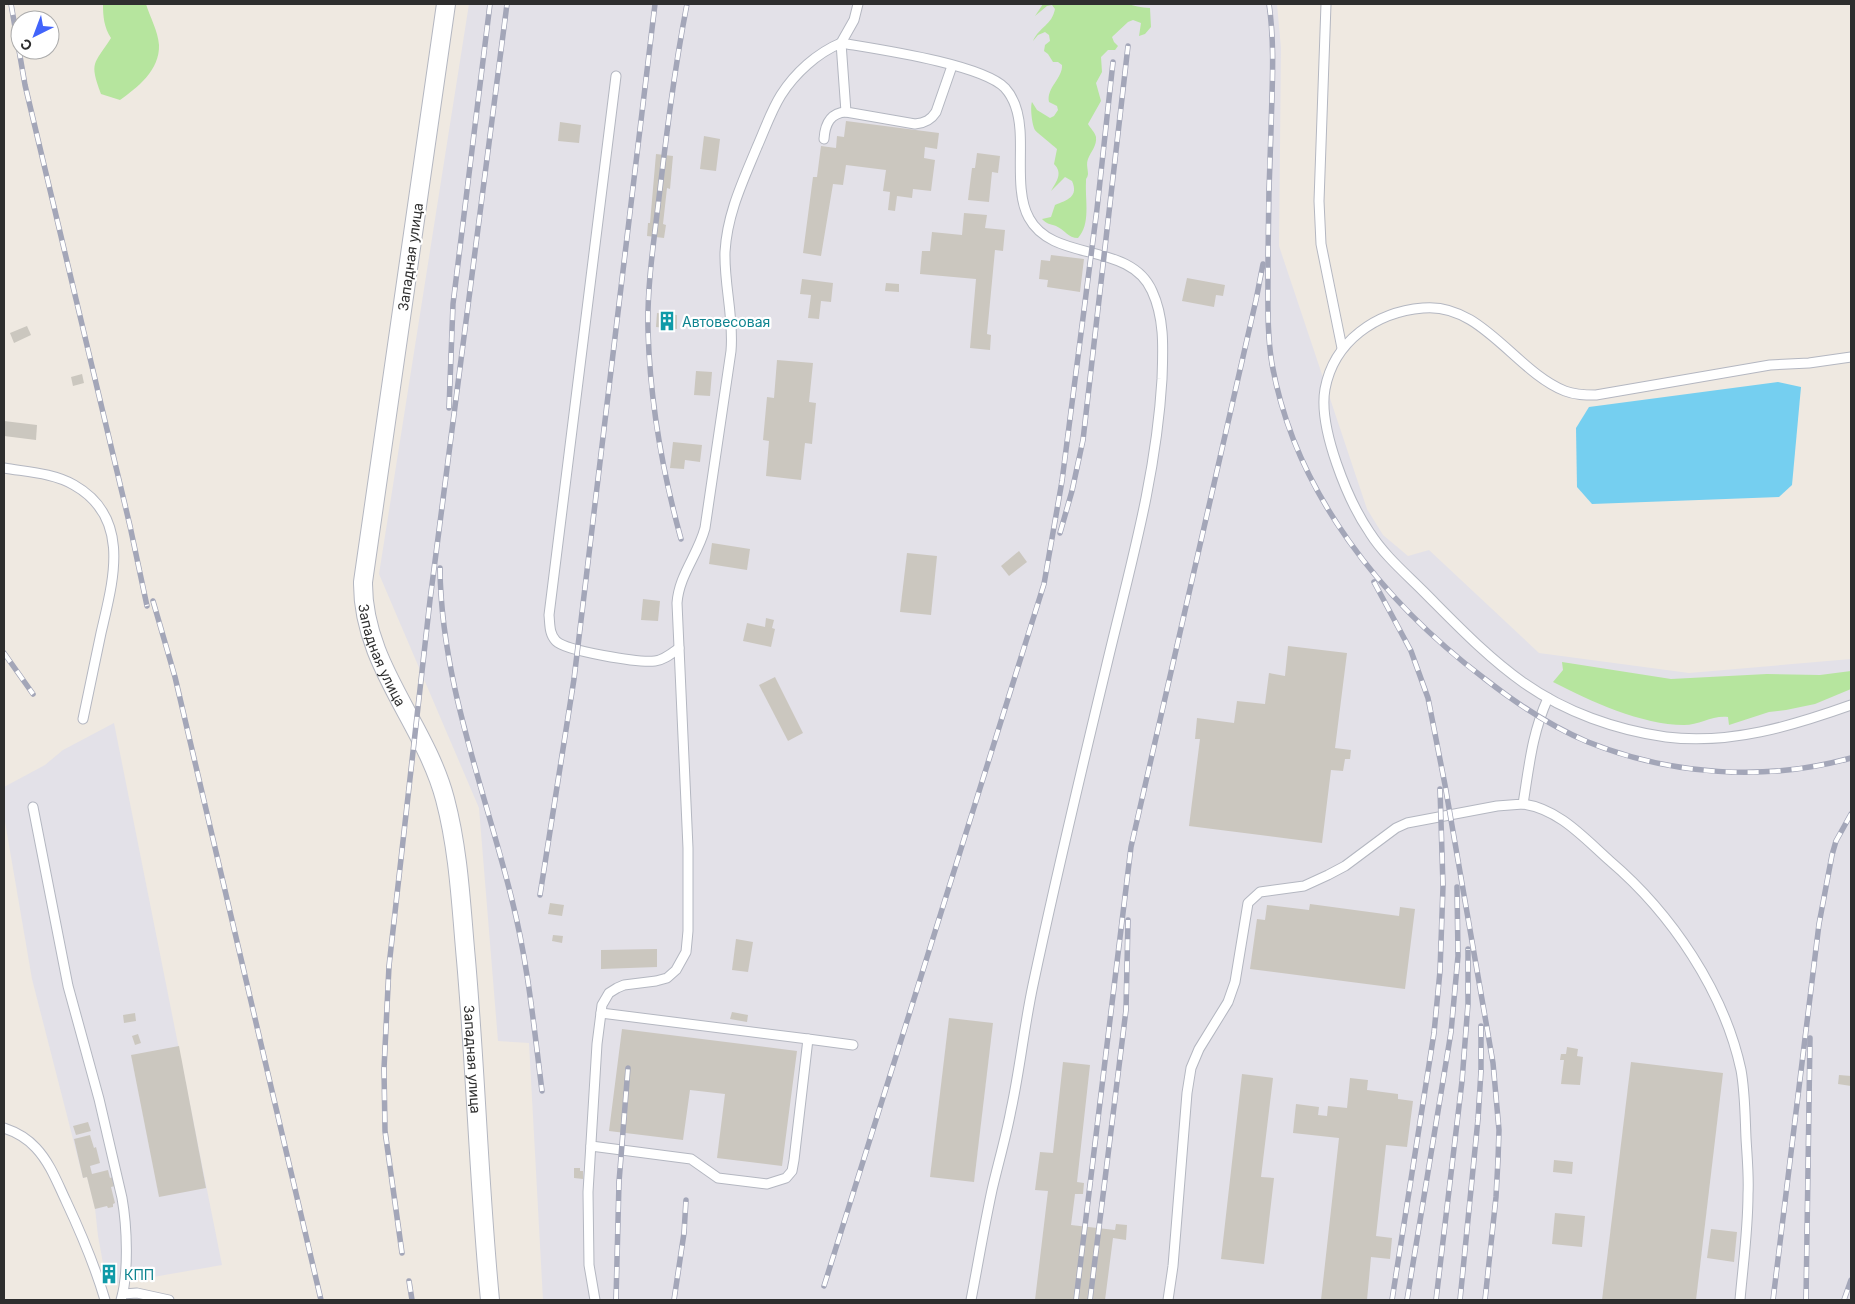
<svg xmlns="http://www.w3.org/2000/svg" width="1855" height="1304" viewBox="0 0 1855 1304" font-family="Inter,sans-serif">
<style>
.industrial{fill:#e3e1e8}
.green{fill:#b6e59e}
.water{fill:#75cff0}
.building{fill:#cbc7bf}
.lines{fill:none;stroke-linecap:round;stroke-linejoin:round}
.lane-casing{stroke:#b4b7c1;stroke-width:11}
.street-casing{stroke:#b4b7c1;stroke-width:20}
.lane{stroke:#fff;stroke-width:9}
.street{stroke:#fff;stroke-width:18}
.rail-casing{stroke:#a3a6b8;stroke-width:5.5}
.rail{stroke:#fff;stroke-width:4;stroke-dasharray:11;stroke-linecap:butt}
.labels{text-anchor:middle;dominant-baseline:central;stroke-width:4.5;stroke-linejoin:round;paint-order:stroke}
.street-label{font-size:14px;fill:#2e2e2e;stroke:#fff}
.culture-label{font-size:14px;fill:#0d838f;stroke:#fff;text-anchor:start}
</style>
<rect width="100%" height="100%" fill="#efe9e1"/>
<g class="industrial">
<polygon points="469,4 1277,4 1281,48 1279,246 1367,509 1383,535 1408,556 1429,550 1539,653 1689,673 1851,659 1851,1300 543,1300 529,1043 498,1041 479,808 379,574"/>
<polygon points="114,723 222,1265 107,1285 98,1236 95,1208 87,1177 83,1178 32,979 4,816 4,787 45,765 63,750"/>
</g>
<g class="green">
<path d="M 103,4 L 146,4 C 150,17 158,31 159,45 C 160,70 137,88 120,100 L 101,94 C 89,61 94,65 111,38 C 104,27 103,17 103,4 Z"/>
<path d="M 1043,4 L 1125,4 C 1134,5 1141,8 1150,8 L 1151,27 L 1145,34 L 1139,36 L 1141,23 L 1133,20 L 1128,22 L 1112,37 L 1114,42 L 1118,46 L 1115,50 L 1108,50 L 1101,57 L 1102,72 L 1096,83 L 1101,101 L 1088,124 C 1090,128 1095,132 1096,137 C 1097,146 1091,151 1088,159 C 1086,164 1088,169 1088,174 C 1087,180 1086,176 1086,182 C 1085,200 1091,224 1078,238 C 1068,238 1065,230 1056,226 C 1050,224 1047,224 1042,219 L 1051,217 L 1055,205 C 1067,200 1079,197 1072,181 L 1065,177 L 1051,191 C 1057,181 1063,173 1054,164 L 1057,149 C 1053,145 1036,132 1035,130 C 1032,125 1030,107 1032,102 L 1037,110 L 1050,118 L 1054,116 L 1058,110 L 1057,106 L 1049,102 C 1046,88 1063,78 1062,65 L 1058,62 L 1053,62 L 1048,54 L 1044,51 L 1045,45 L 1050,41 L 1049,35 L 1045,32 L 1038,35 L 1033,41 C 1040,26 1052,25 1055,9 L 1052,5 L 1047,6 L 1035,16 Z"/>
<path d="M 1562,662 L 1671,679 L 1767,674 L 1820,675 L 1851,671 L 1851,689 L 1815,704 L 1786,710 L 1769,712 L 1729,725 L 1728,717 C 1713,715 1699,725 1684,725 C 1642,725 1590,701 1553,682 L 1563,670 Z"/>
</g>
<polygon class="water" points="1778,382 1801,387 1792,485 1779,497 1592,504 1577,487 1576,428 1589,407"/>
<g class="building">
<polygon points="846,121 939,133 937,149 925,147 924,158 935,160 931,191 913,189 912,198 897,196 895,211 888,210 890,192 883,191 886,170 846,165 843,185 833,184 821,256 803,253 813,177 817,177 821,146 836,148 837,136 844,137"/>
<polygon points="560,122 581,125 579,143 558,141"/>
<polygon points="704,136 720,139 716,171 700,169"/>
<polygon points="977,153 1000,156 998,173 992,172 989,202 968,200 972,168 975,168"/>
<polygon points="656,154 673,156 670,189 667,188 663,224 666,225 664,238 647,236 648,223 650,223"/>
<polygon points="964,213 987,215 985,228 1005,230 1003,251 995,250 987,334 991,335 990,350 970,348 976,279 920,274 922,251 930,251 932,232 962,235"/>
<polygon points="1051,255 1084,259 1080,292 1047,287 1048,280 1039,279 1041,260 1050,261"/>
<polygon points="1187,278 1225,285 1223,296 1216,295 1214,307 1182,301"/>
<polygon points="802,279 833,283 831,302 821,301 819,319 808,318 811,295 800,294"/>
<polygon points="886,283 899,284 899,292 885,291"/>
<polygon points="657,313 677,315 677,329 656,327"/>
<polygon points="27,326 31,335 14,343 10,333"/>
<polygon points="777,360 813,363 809,402 816,403 812,444 805,443 801,480 766,476 769,441 763,440 767,397 774,398"/>
<polygon points="696,371 712,372 710,396 694,395"/>
<polygon points="82,374 84,383 73,386 71,377"/>
<polygon points="4,421 37,425 36,440 4,436"/>
<polygon points="673,442 702,445 700,462 685,460 684,469 670,468"/>
<polygon points="712,543 750,549 747,570 709,564"/>
<polygon points="1019,551 1027,562 1009,576 1001,566"/>
<polygon points="907,553 937,556 931,615 900,612"/>
<polygon points="643,599 660,601 658,621 641,620"/>
<polygon points="766,618 774,620 772,628 775,629 771,647 743,641 747,623 765,627"/>
<polygon points="1288,646 1347,653 1335,748 1351,750 1350,759 1345,759 1343,771 1331,770 1322,843 1189,826 1200,739 1195,739 1197,718 1234,723 1237,701 1265,704 1269,673 1285,676"/>
<polygon points="775,677 803,733 788,741 759,685"/>
<polygon points="550,903 564,905 562,916 548,914"/>
<polygon points="1310,904 1399,916 1400,907 1415,909 1405,989 1250,969 1257,919 1265,920 1267,905 1309,910"/>
<polygon points="553,935 563,936 562,943 552,941"/>
<polygon points="736,939 753,942 748,972 732,970"/>
<polygon points="657,949 657,967 601,969 601,950"/>
<polygon points="732,1012 748,1015 747,1022 730,1019"/>
<polygon points="135,1013 136,1021 124,1023 123,1015"/>
<polygon points="949,1018 993,1023 974,1182 930,1177"/>
<polygon points="622,1029 797,1051 782,1166 717,1158 725,1094 690,1090 683,1140 609,1131"/>
<polygon points="138,1034 141,1043 135,1045 132,1036"/>
<polygon points="179,1046 206,1188 159,1197 131,1055"/>
<polygon points="1567,1047 1578,1049 1577,1056 1583,1057 1580,1085 1561,1084 1564,1060 1560,1060 1561,1054 1566,1054"/>
<polygon points="1063,1062 1090,1065 1077,1182 1084,1183 1083,1194 1075,1194 1071,1225 1115,1230 1116,1224 1127,1225 1126,1240 1113,1238 1105,1300 1035,1300 1048,1191 1035,1190 1040,1152 1053,1153"/>
<polygon points="1631,1062 1723,1073 1696,1300 1602,1300"/>
<polygon points="1242,1074 1273,1078 1261,1177 1274,1178 1264,1264 1221,1259"/>
<polygon points="1839,1075 1851,1076 1851,1086 1838,1084"/>
<polygon points="1350,1078 1368,1080 1367,1090 1398,1094 1398,1099 1413,1101 1407,1147 1386,1145 1376,1236 1392,1238 1390,1259 1371,1257 1367,1300 1321,1300 1339,1138 1293,1133 1296,1104 1319,1107 1318,1115 1327,1116 1328,1106 1347,1108"/>
<polygon points="88,1122 91,1131 76,1135 73,1126"/>
<polygon points="90,1135 94,1148 96,1147 100,1163 90,1166 92,1174 108,1170 110,1178 113,1177 115,1186 111,1187 115,1203 113,1204 113,1207 108,1208 107,1206 95,1209 87,1177 83,1178 74,1139"/>
<polygon points="1554,1160 1573,1162 1572,1174 1553,1172"/>
<polygon points="574,1168 580,1168 580,1171 583,1171 583,1179 574,1178"/>
<polygon points="1555,1213 1585,1216 1582,1247 1552,1244"/>
<polygon points="1711,1229 1737,1232 1734,1262 1707,1258"/>
<polygon points="111,1263 115,1283 107,1285 104,1264"/>
</g>
<g class="lines">
<defs>
<g id="lane">
<path d="M 858,4 L 854,20 L 841,43 C 876,49 982,64 1005,88 C 1015,99 1019,115 1020,130 C 1022,156 1016,195 1029,218 C 1053,263 1130,241 1152,291 C 1165,319 1163,350 1162,379 C 1156,481 1128,574 1105,672 C 1080,776 1055,881 1033,985 C 1024,1027 1020,1069 1011,1110 C 1006,1137 998,1164 992,1190 C 984,1227 978,1264 971,1300"/>
<polyline points="1326,4 1319,201 1321,244 1342,348"/>
<path d="M 616,76 L 549,615 C 550,624 549,634 556,641 C 566,651 639,663 655,661 C 664,660 671,654 679,648"/>
<path d="M 824,139 C 825,124 830,113 846,112"/>
<path d="M 1851,357 L 1809,363 L 1770,365 L 1596,395 C 1585,395 1575,395 1565,391 C 1515,371 1481,302 1423,308 C 1376,312 1334,341 1325,389 C 1318,428 1348,501 1370,533 C 1384,555 1405,573 1423,591 C 1455,623 1487,657 1524,683 C 1565,712 1616,730 1666,737 C 1730,745 1792,726 1851,705"/>
<path d="M 4,468 C 27,472 53,473 74,485 C 132,518 113,581 101,633 C 95,662 89,690 83,719"/>
<path d="M 1523,804 C 1559,809 1584,838 1610,861 C 1671,913 1724,991 1741,1070 C 1745,1092 1745,1115 1746,1138 C 1747,1156 1749,1176 1748,1194 C 1748,1230 1743,1265 1740,1300"/>
<path d="M 33,807 L 68,986 L 99,1099 L 122,1198 C 127,1226 129,1273 121,1300"/>
<polyline points="808,1039 853,1045"/>
<path d="M 4,1128 C 16,1132 27,1138 36,1148 C 50,1163 57,1182 66,1201 C 81,1233 95,1266 105,1300"/>
<polyline points="591,1146 691,1159 718,1178 767,1184 786,1178 792,1171 794,1160 808,1039 601,1013"/>
<polyline points="123,1294 137,1293 169,1300"/>
<path d="M 595,1300 L 589,1265 L 588,1192 L 597,1044 L 602,1005 L 609,993 L 617,988 L 624,985 L 656,981 L 667,978 L 676,970 L 686,952 L 688,931 L 688,848 L 677,603 C 679,575 698,555 705,528 L 731,351 C 734,317 724,285 725,252 C 727,214 743,181 757,147 C 765,129 771,111 781,95 C 795,73 817,53 841,43 L 846,112 L 915,124 C 925,123 931,120 936,112 L 952,66"/>
<path d="M 1168,1300 L 1173,1266 L 1187,1093 L 1191,1068 L 1199,1049 L 1228,1002 L 1235,982 L 1248,903 L 1260,892 L 1304,886 L 1328,875 L 1345,866 L 1396,828 L 1407,823 L 1497,806 L 1523,804 C 1529,767 1532,733 1548,698"/>
</g>
<g id="street">
<path id="s1" d="M 446,4 L 363,582 C 362,664 425,723 445,799 C 459,852 461,906 466,960 C 476,1074 479,1187 490,1300"/>
</g>
</defs>
<use href="#lane" class="lane-casing"/>
<use href="#street" class="street-casing"/>
<use href="#lane" class="lane"/>
<use href="#street" class="street"/>
<defs>
<g id="rail">
<polyline points="11,4 25,85 130,526 147,606"/>
<path d="M 1269,4 C 1275,45 1272,88 1271,130 C 1269,177 1268,225 1268,273 C 1268,303 1267,334 1272,364 C 1295,493 1383,602 1485,679 C 1517,704 1550,726 1588,742 C 1670,775 1765,782 1851,758"/>
<polyline points="449,408 453,304 490,4"/>
<polyline points="1060,533 1072,491 1083,440 1128,46"/>
<path d="M 681,539 C 662,470 650,402 648,330 C 647,289 653,247 658,206 C 666,138 674,71 687,4"/>
<path d="M 440,568 C 441,682 485,790 512,900 C 528,963 534,1028 542,1091"/>
<polyline points="1374,582 1411,651 1428,698 1445,785 1493,1063 1499,1130 1498,1160 1496,1197 1485,1300"/>
<polyline points="153,601 175,677 321,1300"/>
<polyline points="4,653 33,694"/>
<polyline points="540,895 574,679 655,4"/>
<polyline points="402,1253 385,1131 384,1069 389,966 430,600 507,4"/>
<polyline points="409,1281 412,1300"/>
<polyline points="824,1286 1044,584 1062,481 1097,209 1113,62"/>
<polyline points="616,1300 619,1182 628,1068"/>
<polyline points="674,1300 684,1233 686,1200"/>
<polyline points="1076,1300 1131,847 1256,300 1263,264"/>
<polyline points="1090,1300 1126,1010 1128,920"/>
<polyline points="1392,1300 1434,1033 1440,971 1443,886 1440,789"/>
<polyline points="1407,1300 1451,1032 1458,956 1457,887"/>
<polyline points="1436,1300 1462,1081 1468,1004 1468,949"/>
<polyline points="1460,1300 1478,1119 1481,1071 1481,1026"/>
<polyline points="1773,1300 1819,924 1832,855 1836,841 1851,814"/>
<polyline points="1806,1300 1810,1038"/>
<polyline points="1844,1300 1851,1280"/>
</g>
</defs>
<use href="#rail" class="rail-casing"/>
<use href="#rail" class="rail"/>
</g>
<defs>
<symbol id="building-bare" viewBox="-9 -9 18 18"><path d="M-4-6H4V6H1V3H-1V6H-4ZM-2.5-4.3h1.7v1.8h-1.7ZM.8-4.3h1.7v1.8H.8ZM-2.5-1h1.7V.8h-1.7ZM.8-1h1.7V.8H.8Z" fill="#0f9aa8" stroke="#fff" stroke-width="2.5" paint-order="stroke"/></symbol>
</defs>
<g fill-rule="evenodd">
<use href="#building-bare" x="653" y="307" width="28" height="28"/>
<use href="#building-bare" x="95" y="1260" width="28" height="28"/>
</g>
<g class="labels">
<g class="street-label">
<text transform="translate(410 257) rotate(-82)">Западная улица</text>
<text stroke="none"><textPath href="#s1" startOffset="660">Западная улица</textPath></text>
<text stroke="none"><textPath href="#s1" startOffset="1080">Западная улица</textPath></text>
</g>
<g class="culture-label">
<text x="682" y="321">Автовесовая</text>
<text x="124" y="1274">КПП</text>
</g>
</g>
<rect width="1855" height="1304" fill="none" stroke="#2e2e2e" stroke-width="10"/>
<g transform="translate(35 35) rotate(222)"><circle r="24" fill="#ffffff" stroke="#ababab"/>
<path d="M0-4L9 19L0 12L-9 19Z" fill="#4264fb"/>
<text y="-8" font-size="14" font-weight="bold" text-anchor="middle" fill="#2e2e2e">С</text>
</g>
</svg>
